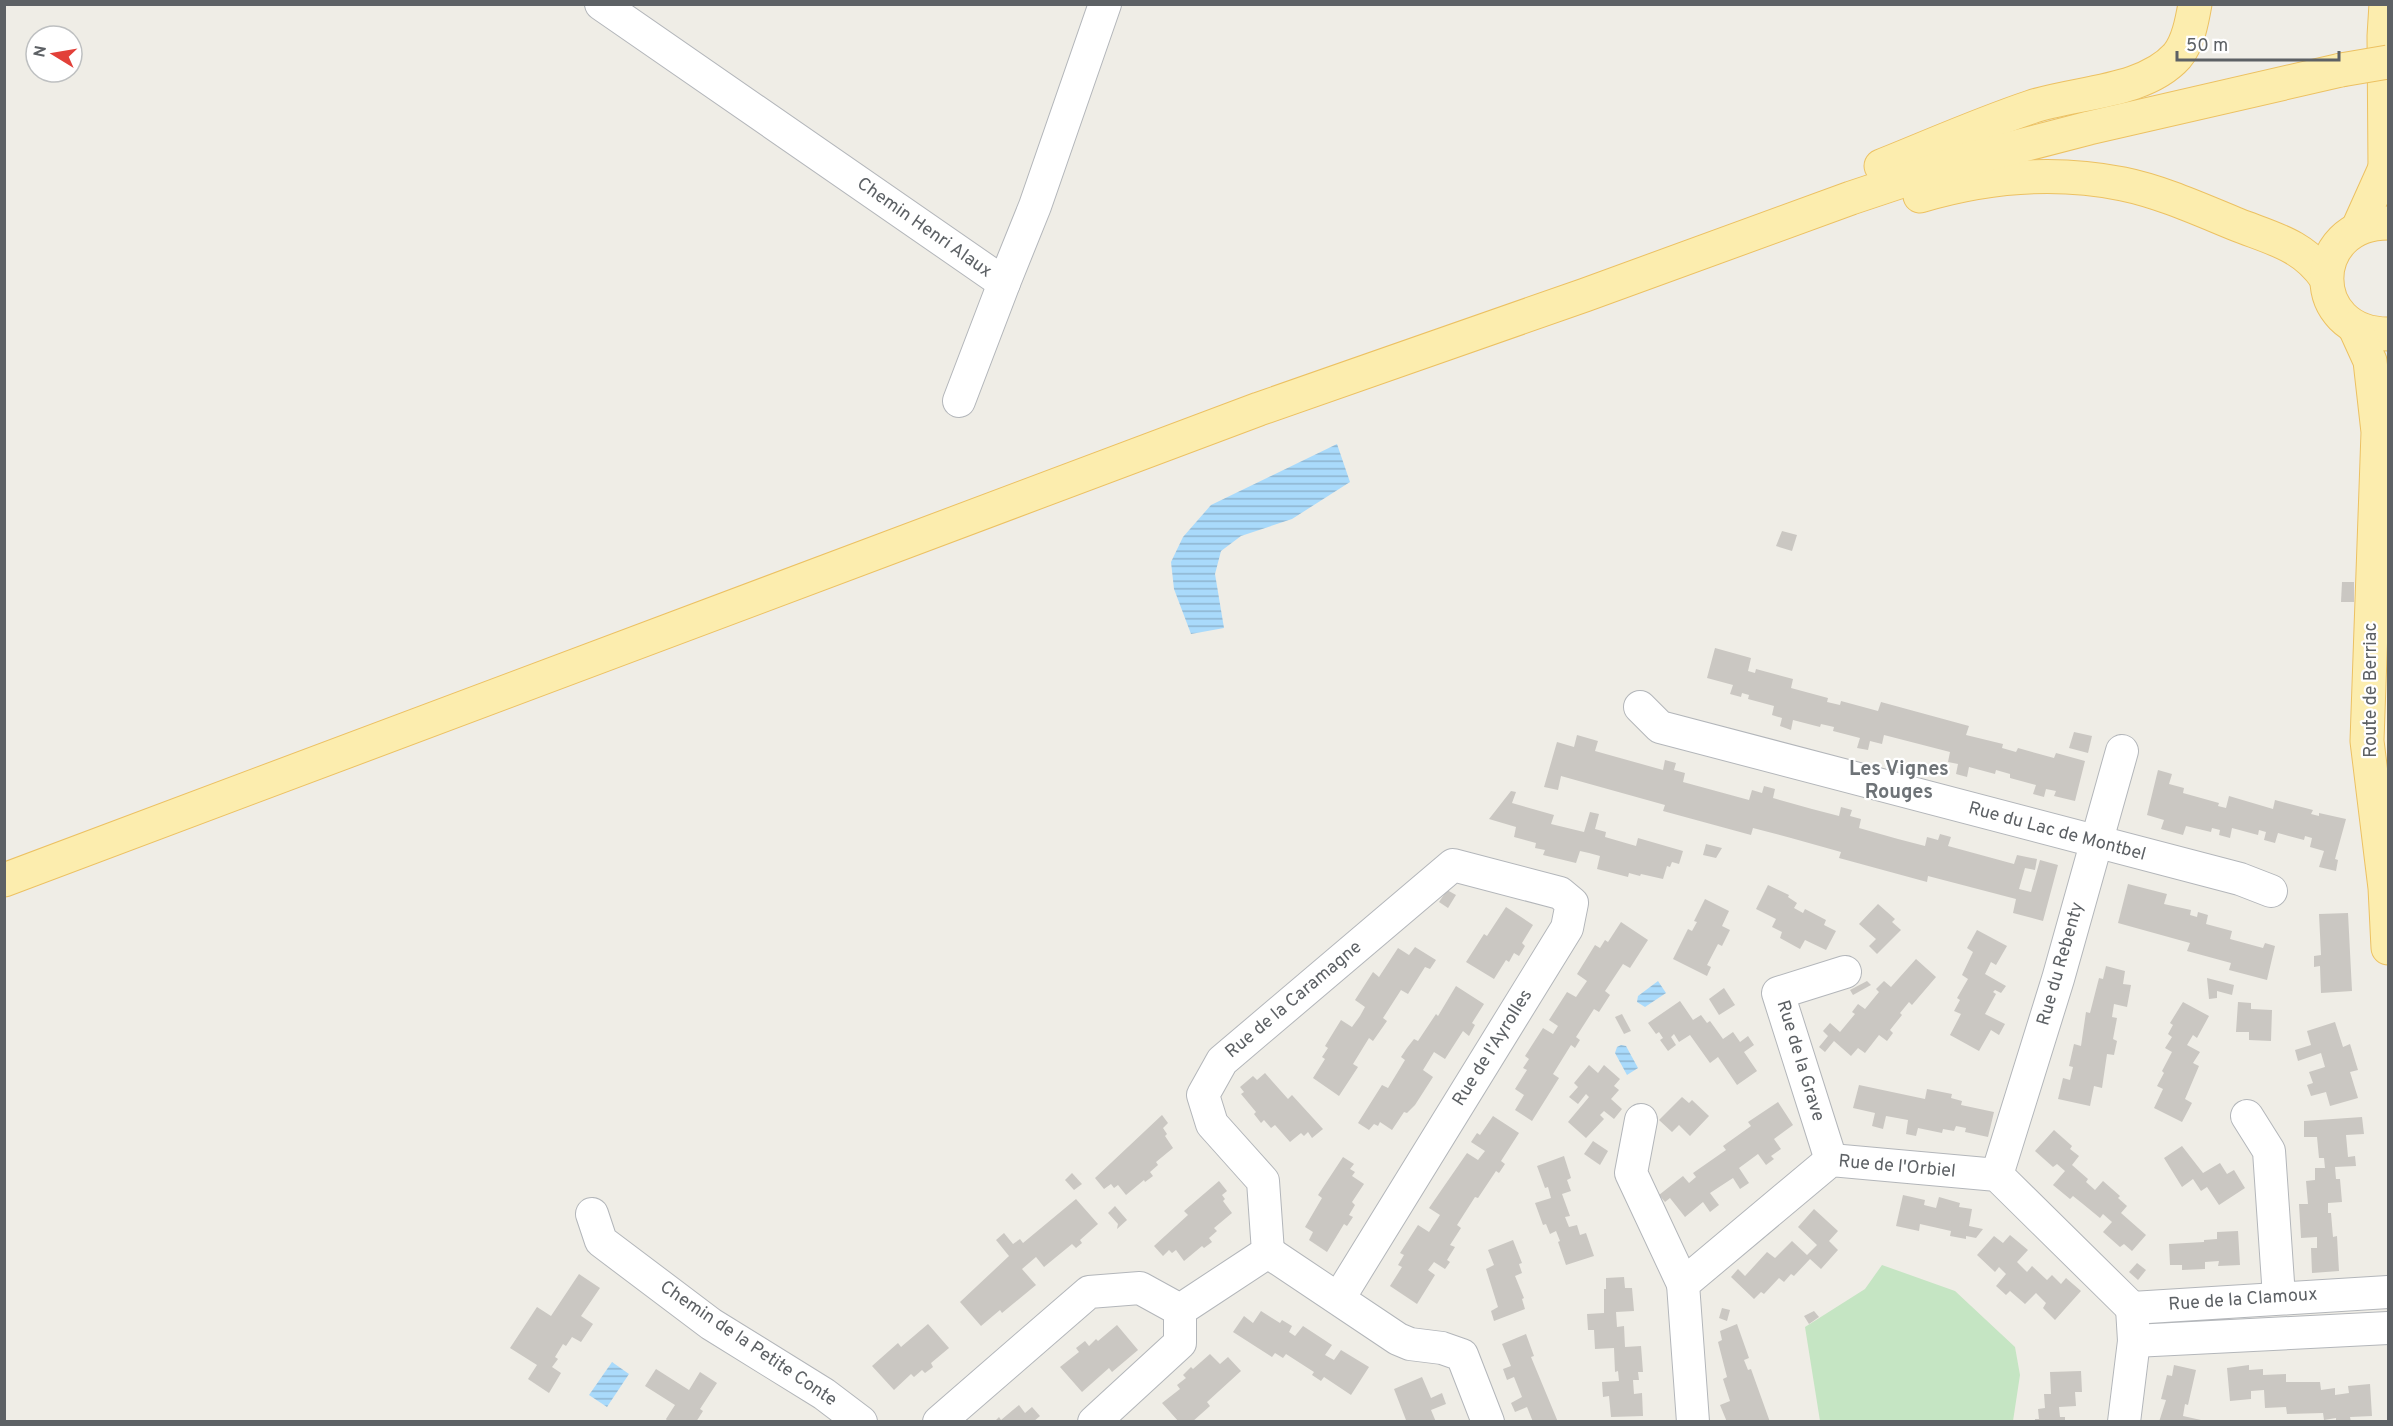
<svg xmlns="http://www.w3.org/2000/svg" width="2393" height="1426" viewBox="0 0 2393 1426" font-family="Overpass,sans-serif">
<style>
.commercial{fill:#fdf4dd}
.green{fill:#c5e5c3}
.water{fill:url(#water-rules)}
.building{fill:#cac7c2}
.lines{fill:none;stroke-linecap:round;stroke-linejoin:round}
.minor-casing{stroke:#b3b6ba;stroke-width:34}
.major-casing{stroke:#ecc162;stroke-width:35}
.minor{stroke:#fff;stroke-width:32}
.major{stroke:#fcedae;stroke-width:33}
.major-bridge-casing{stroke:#ecc162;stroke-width:35;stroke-linecap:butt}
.major-bridge{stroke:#fcedae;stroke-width:33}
.labels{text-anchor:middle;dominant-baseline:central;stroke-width:4.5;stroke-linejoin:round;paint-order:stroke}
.street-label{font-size:18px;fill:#5d6165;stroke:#fff}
.neighbourhood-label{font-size:20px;font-weight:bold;fill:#6e7377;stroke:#fff}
</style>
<defs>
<pattern id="water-rules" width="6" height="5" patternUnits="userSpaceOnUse" patternTransform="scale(1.5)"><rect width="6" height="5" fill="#a9dafb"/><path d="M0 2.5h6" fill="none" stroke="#8db4cf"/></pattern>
</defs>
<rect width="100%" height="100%" fill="#efede6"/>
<polygon class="commercial" points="2388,573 2388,945 2378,793"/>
<polygon class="green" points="1882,1265 1955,1291 2015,1347 2020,1375 2013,1421 1820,1421 1805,1327 1865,1289"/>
<g class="water">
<polygon points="1337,444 1350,482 1292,519 1241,536 1221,551 1215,574 1224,628 1191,634 1174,589 1171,562 1183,537 1211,505"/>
<polygon points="1658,981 1666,993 1645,1007 1637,1002 1638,996"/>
<polygon points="1621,1045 1626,1046 1638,1068 1627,1075 1615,1053 1617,1047"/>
<polygon points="612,1362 629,1374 607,1407 589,1395"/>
</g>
<g class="building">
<polygon points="1782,531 1797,535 1792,551 1776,546"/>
<polygon points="2342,582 2354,582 2354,602 2341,602"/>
<polygon points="1715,648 1751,658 1748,671 1755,673 1756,669 1793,679 1791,688 1828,698 1827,702 1840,705 1841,701 1878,711 1881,702 1969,726 1966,735 2003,744 2002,748 2016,752 2018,748 2054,758 2056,753 2085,761 2075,801 2054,796 2056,791 2046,789 2044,797 2033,794 2036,785 2010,778 2010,774 1996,770 1995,774 1969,767 1967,777 1956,774 1958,764 1948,762 1950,752 1884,735 1882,744 1870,741 1868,750 1857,748 1860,738 1833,731 1834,727 1821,724 1820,727 1793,720 1791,730 1780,726 1782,718 1772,715 1774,706 1748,699 1749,695 1742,693 1741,697 1730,694 1733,685 1707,678"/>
<polygon points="2074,732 2092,736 2088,753 2069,748"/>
<polygon points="1577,735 1598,741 1595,751 1663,770 1665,760 1676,763 1674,770 1685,773 1683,782 1749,800 1752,790 1762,793 1764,786 1775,789 1773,798 1812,809 1839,816 1841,807 1852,810 1850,816 1861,819 1859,828 1898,839 1925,846 1927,837 1938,840 1940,834 1951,837 1948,846 2014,864 2017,855 2037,859 2035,870 2025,868 2019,889 2031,892 2040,860 2058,865 2043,921 2013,913 2016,899 1928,876 1927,882 1839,858 1841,852 1791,838 1753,828 1751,835 1663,811 1665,805 1561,776 1558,790 1544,787 1557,742 1574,747"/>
<polygon points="2158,770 2172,774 2169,784 2184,788 2183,793 2219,803 2218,806 2226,808 2229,796 2273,809 2275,800 2313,810 2311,814 2319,816 2319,813 2346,819 2335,859 2338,860 2336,871 2319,867 2324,851 2310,847 2312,838 2305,836 2304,840 2278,833 2275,843 2264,840 2266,832 2259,830 2258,835 2232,828 2230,838 2219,835 2220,830 2212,828 2211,832 2186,826 2183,835 2161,829 2164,820 2147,815"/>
<polygon points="1511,791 1516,792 1512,803 1554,815 1551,824 1584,832 1590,812 1599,814 1595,829 1606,832 1605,837 1636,846 1638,838 1683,851 1679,864 1672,862 1670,867 1667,866 1663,879 1641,874 1640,876 1629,873 1628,877 1597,869 1600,856 1589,853 1580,851 1576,863 1543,855 1545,850 1535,848 1536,843 1514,837 1516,827 1489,819"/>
<polygon points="1706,844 1722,848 1716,858 1703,855"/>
<polygon points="2128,884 2167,894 2164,904 2191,910 2190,915 2197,917 2198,912 2208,915 2206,924 2232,931 2230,939 2263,948 2265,943 2275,946 2267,980 2229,970 2231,963 2187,951 2190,943 2118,923"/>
<polygon points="1768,885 1789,895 1788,897 1797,903 1794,908 1803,913 1805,909 1826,920 1824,925 1836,931 1826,950 1805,940 1800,949 1780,938 1782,932 1772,927 1776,919 1756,909"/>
<polygon points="1447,890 1456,895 1448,908 1439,902"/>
<polygon points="1705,899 1729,911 1722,926 1730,930 1722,946 1718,944 1707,965 1711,967 1707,976 1673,959 1688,929 1692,931 1697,922 1694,921"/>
<polygon points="1878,904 1895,919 1892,922 1901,930 1877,954 1869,946 1876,939 1859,924"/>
<polygon points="1506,907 1533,925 1522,943 1525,946 1519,956 1514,953 1509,962 1506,960 1494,979 1466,962 1484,934 1487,936"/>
<polygon points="2348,913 2352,991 2321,993 2320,966 2314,967 2314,956 2321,955 2319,914"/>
<polygon points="1621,922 1648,940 1630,968 1623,964 1605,991 1610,995 1599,1012 1594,1009 1576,1037 1580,1040 1575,1048 1571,1045 1553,1074 1559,1078 1532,1121 1515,1110 1524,1095 1515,1089 1527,1070 1523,1068 1529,1059 1525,1056 1543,1028 1553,1034 1558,1026 1549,1020 1567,992 1576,997 1587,981 1577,974 1595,945 1600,948 1605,940 1608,942"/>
<polygon points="1977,930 2007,946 1996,965 1991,962 1985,974 2006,986 2001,993 1995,990 1993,992 1996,994 1985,1014 2005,1024 1999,1035 1991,1030 1979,1051 1950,1035 1961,1014 1954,1011 1960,1000 1957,998 1968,979 1962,975 1973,952 1967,948"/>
<polygon points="1415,947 1436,960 1430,969 1425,967 1408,994 1401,990 1383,1018 1387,1021 1373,1041 1369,1038 1353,1064 1358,1067 1339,1096 1313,1078 1325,1059 1322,1057 1328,1048 1325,1046 1341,1020 1352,1027 1360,1016 1365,1007 1355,1000 1373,972 1379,977 1398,948 1409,955"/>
<polygon points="1916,959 1936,977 1912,1005 1909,1002 1900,1013 1902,1015 1890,1030 1893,1033 1887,1041 1879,1035 1865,1053 1858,1048 1851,1056 1834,1041 1825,1052 1819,1047 1828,1036 1823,1031 1830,1023 1840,1032 1855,1014 1852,1012 1858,1004 1865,1009 1879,992 1876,989 1884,981 1891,987"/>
<polygon points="2106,966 2125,971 2123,984 2131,985 2127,1007 2114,1004 2112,1017 2117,1018 2113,1039 2117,1041 2114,1055 2107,1054 2102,1088 2094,1086 2090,1106 2058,1099 2063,1078 2070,1080 2073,1067 2069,1066 2074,1044 2081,1046 2086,1012 2090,1013 2099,978 2103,979"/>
<polygon points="2207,978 2234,985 2232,995 2217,991 2217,998 2209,999"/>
<polygon points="1867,981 1871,985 1853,995 1850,990"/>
<polygon points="1456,986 1484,1004 1472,1023 1475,1025 1469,1036 1463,1031 1445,1059 1434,1052 1423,1070 1433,1077 1415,1105 1407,1113 1404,1112 1392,1130 1380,1122 1378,1126 1374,1124 1369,1130 1358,1123 1382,1085 1388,1088 1405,1060 1401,1057 1407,1048 1414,1039 1418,1041 1436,1014 1438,1016"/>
<polygon points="1724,988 1735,1005 1719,1015 1709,999"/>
<polygon points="1680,1001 1693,1020 1701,1015 1707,1023 1710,1021 1723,1039 1733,1032 1740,1042 1748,1036 1754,1045 1744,1052 1757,1071 1737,1085 1718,1057 1710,1063 1690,1035 1679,1042 1674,1034 1671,1037 1676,1045 1668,1051 1660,1040 1663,1038 1659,1032 1656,1034 1648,1023"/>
<polygon points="2183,1002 2209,1016 2197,1038 2193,1035 2187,1045 2200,1052 2193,1063 2199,1066 2185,1099 2192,1103 2182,1122 2154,1108 2163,1089 2157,1086 2164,1073 2162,1071 2172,1052 2165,1048 2172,1037 2168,1034 2173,1025 2170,1023"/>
<polygon points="2238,1002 2251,1003 2251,1009 2272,1010 2271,1041 2249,1040 2249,1032 2236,1032"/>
<polygon points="1622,1014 1631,1031 1624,1034 1615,1017"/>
<polygon points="2335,1022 2343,1047 2350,1044 2358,1070 2350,1072 2358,1098 2330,1106 2326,1092 2311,1096 2307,1085 2313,1083 2309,1072 2325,1067 2321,1053 2298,1061 2295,1050 2311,1045 2307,1031"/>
<polygon points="1589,1065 1598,1073 1604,1065 1620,1079 1614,1086 1619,1090 1611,1099 1622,1109 1614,1119 1604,1111 1600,1115 1604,1119 1586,1138 1568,1122 1589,1097 1586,1094 1578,1104 1569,1097 1578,1087 1574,1083"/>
<polygon points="1265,1073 1288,1099 1292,1095 1323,1129 1312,1138 1308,1132 1304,1136 1301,1133 1290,1142 1275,1125 1271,1128 1264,1120 1261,1123 1254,1114 1256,1112 1241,1094 1244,1092 1240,1087 1253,1076 1257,1080"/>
<polygon points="1859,1085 1925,1099 1927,1089 1952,1094 1951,1098 1962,1101 1961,1105 1994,1112 1988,1137 1965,1132 1966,1128 1956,1126 1954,1131 1943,1129 1942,1133 1918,1128 1916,1136 1906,1134 1908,1120 1886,1116 1883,1129 1872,1126 1875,1113 1853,1108"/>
<polygon points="1682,1097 1689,1103 1692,1100 1709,1116 1690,1136 1679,1125 1672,1132 1659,1120"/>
<polygon points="1778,1102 1793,1125 1774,1139 1781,1149 1771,1156 1774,1159 1766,1165 1758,1154 1739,1168 1749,1183 1740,1189 1733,1178 1710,1193 1719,1205 1710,1212 1703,1202 1685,1217 1670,1198 1665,1202 1659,1195 1683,1176 1689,1183 1696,1177 1693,1173 1726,1150 1723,1146 1751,1126 1748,1122"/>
<polygon points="1162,1115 1168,1123 1163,1128 1167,1134 1165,1136 1173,1148 1156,1162 1158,1165 1150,1172 1153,1176 1145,1182 1144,1180 1126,1195 1118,1185 1114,1188 1111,1184 1104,1189 1095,1178"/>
<polygon points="1493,1116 1519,1133 1501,1161 1505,1164 1499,1173 1496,1171 1478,1198 1475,1197 1457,1225 1461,1228 1450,1245 1455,1247 1447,1260 1450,1262 1445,1269 1434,1262 1428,1270 1435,1275 1417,1304 1390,1286 1402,1267 1398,1265 1404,1255 1400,1253 1418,1225 1429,1232 1440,1215 1429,1208 1467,1153 1478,1160 1485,1151 1471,1142 1477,1133 1480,1135"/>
<polygon points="2362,1117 2364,1134 2346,1135 2348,1157 2355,1156 2356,1166 2335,1167 2336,1179 2340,1179 2342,1202 2328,1203 2328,1213 2331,1213 2333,1237 2337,1236 2339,1271 2312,1273 2311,1248 2317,1248 2317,1237 2301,1238 2299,1204 2308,1204 2306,1181 2315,1180 2315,1168 2325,1168 2324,1158 2319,1158 2317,1137 2304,1137 2304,1121"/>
<polygon points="2054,1130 2072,1146 2070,1149 2079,1156 2072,1165 2088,1179 2086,1182 2095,1190 2103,1181 2120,1196 2118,1198 2127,1206 2121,1213 2146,1235 2132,1251 2124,1244 2120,1247 2103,1232 2112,1222 2103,1214 2100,1218 2083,1204 2073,1196 2070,1199 2053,1185 2065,1171 2057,1164 2053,1167 2035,1151"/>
<polygon points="1593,1141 1608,1151 1600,1165 1584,1154"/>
<polygon points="2182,1146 2203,1173 2220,1163 2227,1174 2234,1170 2245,1188 2219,1205 2207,1187 2201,1191 2193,1179 2182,1187 2164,1158"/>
<polygon points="1564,1156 1571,1178 1567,1180 1571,1191 1562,1194 1570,1216 1565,1217 1569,1227 1577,1225 1580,1235 1586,1233 1594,1256 1566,1265 1558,1242 1560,1241 1556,1231 1550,1234 1546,1224 1543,1225 1535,1203 1551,1198 1548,1187 1545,1188 1537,1166"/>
<polygon points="1343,1157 1354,1164 1350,1169 1355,1172 1352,1176 1364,1184 1352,1202 1355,1205 1349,1215 1353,1217 1347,1226 1344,1224 1327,1252 1309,1240 1313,1232 1305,1227 1322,1198 1318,1195"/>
<polygon points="1072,1173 1082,1184 1074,1190 1065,1180"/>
<polygon points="1219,1181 1227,1191 1222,1195 1225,1199 1223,1201 1232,1213 1214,1228 1217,1231 1209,1238 1212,1242 1204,1248 1202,1246 1184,1261 1176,1250 1172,1253 1169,1250 1163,1256 1154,1246 1188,1215 1184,1211"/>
<polygon points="1903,1195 1925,1200 1924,1205 1936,1208 1939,1197 1960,1203 1959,1207 1972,1209 1969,1226 1983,1229 1976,1238 1966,1236 1966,1239 1950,1236 1951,1231 1920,1224 1919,1231 1896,1226"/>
<polygon points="1076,1199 1098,1224 1080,1240 1082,1243 1076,1248 1072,1244 1044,1267 1036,1257 1022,1269 1036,1285 1002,1313 1000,1310 981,1326 960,1302 1009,1256 996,1240 1004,1233 1013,1244 1020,1239 1023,1243"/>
<polygon points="1115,1206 1127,1220 1117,1229 1118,1224 1108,1213"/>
<polygon points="1814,1209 1838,1231 1829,1241 1838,1250 1821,1269 1810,1259 1794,1276 1791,1274 1784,1282 1779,1278 1764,1294 1761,1292 1754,1299 1731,1277 1738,1269 1745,1276 1767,1252 1775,1258 1792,1241 1807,1255 1817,1245 1798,1227"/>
<polygon points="2238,1231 2240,1265 2218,1266 2219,1261 2205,1262 2205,1269 2182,1270 2182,1265 2170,1265 2169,1244 2204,1242 2204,1240 2217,1239 2217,1232"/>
<polygon points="2010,1235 2028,1250 2017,1262 2027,1272 2032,1266 2047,1280 2052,1275 2061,1284 2066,1278 2081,1291 2055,1320 2043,1308 2046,1303 2036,1293 2025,1304 2010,1291 2006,1295 1996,1286 2006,1274 1999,1267 1995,1272 1977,1255 1994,1236 2003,1243"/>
<polygon points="1513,1240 1522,1263 1519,1264 1522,1273 1515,1276 1524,1298 1522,1299 1525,1309 1494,1321 1491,1311 1498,1307 1486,1269 1494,1265 1488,1250"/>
<polygon points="2137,1263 2146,1270 2138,1280 2129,1272"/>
<polygon points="579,1274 600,1288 581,1316 593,1324 581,1342 572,1337 566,1346 563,1344 555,1357 558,1359 552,1367 561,1373 549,1393 528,1379 537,1365 510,1348 537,1307 551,1316"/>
<polygon points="1624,1277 1625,1288 1632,1288 1634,1311 1616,1312 1617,1327 1624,1326 1625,1347 1641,1346 1643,1372 1638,1372 1639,1380 1633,1380 1634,1394 1642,1393 1643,1416 1611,1417 1609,1396 1603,1397 1602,1382 1619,1381 1618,1371 1615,1372 1614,1348 1595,1349 1594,1330 1588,1330 1587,1314 1604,1313 1604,1289 1606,1289 1606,1278"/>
<polygon points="1722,1308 1730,1310 1727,1321 1719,1318"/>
<polygon points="1261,1311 1280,1323 1282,1320 1292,1326 1289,1332 1295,1336 1303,1326 1332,1345 1325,1355 1334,1360 1341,1350 1369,1367 1351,1395 1324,1377 1321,1381 1312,1375 1314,1372 1286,1354 1283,1358 1275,1353 1272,1357 1233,1332 1244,1316 1253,1323"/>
<polygon points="1814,1311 1819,1317 1809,1324 1804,1316"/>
<polygon points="928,1324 949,1348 931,1363 933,1367 925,1373 922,1370 914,1377 911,1374 894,1390 872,1366 898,1343 901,1347"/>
<polygon points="1737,1324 1749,1358 1744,1360 1748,1370 1751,1369 1770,1422 1727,1422 1720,1405 1730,1401 1723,1379 1727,1377 1718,1342 1722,1340 1720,1331"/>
<polygon points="1117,1325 1138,1350 1112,1372 1109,1368 1082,1392 1060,1367 1079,1352 1076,1348 1085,1341 1089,1346 1096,1339 1098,1341"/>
<polygon points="1526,1334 1534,1356 1531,1357 1558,1422 1533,1422 1527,1407 1515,1412 1511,1403 1522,1397 1514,1377 1507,1380 1503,1369 1511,1366 1502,1344"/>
<polygon points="1210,1354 1220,1364 1228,1357 1241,1371 1207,1402 1210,1406 1192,1422 1179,1422 1162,1403 1180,1389 1177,1385 1186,1378 1183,1375 1191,1367 1193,1369"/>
<polygon points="2174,1365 2196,1370 2188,1405 2185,1404 2183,1416 2201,1420 2200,1422 2159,1422 2166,1400 2161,1399 2167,1375 2172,1376"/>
<polygon points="2249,1365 2249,1370 2263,1369 2263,1375 2286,1374 2286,1382 2320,1382 2321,1390 2335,1388 2335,1395 2349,1393 2348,1386 2370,1384 2372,1416 2350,1417 2351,1422 2336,1422 2336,1418 2324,1420 2323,1413 2287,1414 2286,1407 2265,1408 2264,1390 2251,1391 2251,1399 2230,1401 2227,1368"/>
<polygon points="656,1369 689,1390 700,1372 717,1383 700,1409 703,1411 696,1422 668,1422 666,1419 675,1405 645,1386"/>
<polygon points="2081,1371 2082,1392 2075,1392 2076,1406 2059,1407 2060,1417 2065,1417 2065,1422 2035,1422 2035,1419 2039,1419 2038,1409 2045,1408 2044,1394 2051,1394 2050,1372"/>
<polygon points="1422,1377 1431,1398 1442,1393 1446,1404 1431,1410 1436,1422 1406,1420 1394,1389"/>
<polygon points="1019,1405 1025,1413 1032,1407 1040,1416 1033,1422 994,1422 999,1417 1001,1420"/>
</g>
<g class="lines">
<defs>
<g id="minor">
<polyline points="601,4 1004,283 1035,206 1105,4"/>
<polyline points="959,401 1004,283"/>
<polyline points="1640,707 1660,727 2240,879 2271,891"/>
<polyline points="2247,1116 2269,1151 2279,1297"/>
<polyline points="1641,1120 1631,1173 1683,1284"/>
<polyline points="1831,1160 1778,993 1845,972"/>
<polyline points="1997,1175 2058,979 2122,751"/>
<polyline points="592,1214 601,1241 711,1324 824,1394 861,1422"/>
<polyline points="1268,1252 1398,1339 1410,1344 1442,1348 1462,1355 1488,1422"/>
<polyline points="2388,1292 2132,1308 2134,1341 2388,1328"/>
<polyline points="939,1422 1089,1292 1140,1288 1180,1310 1268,1252 1263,1181 1212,1124 1203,1095 1222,1061 1453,865 1560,893 1572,903 1567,928 1339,1298"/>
<polyline points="1094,1422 1180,1343 1180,1310"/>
<polyline points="1693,1422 1683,1284 1831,1160 1997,1175 2132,1308"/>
<polyline points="2124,1422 2134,1341"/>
</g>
<g id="major">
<polyline points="2386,4 2384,36 2385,168 2388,178"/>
<path d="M 1881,166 C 1931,146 1980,124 2031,107 C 2075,92 2144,93 2177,56 C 2188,43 2192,21 2195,4"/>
<path d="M 1920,196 C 1987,176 2053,170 2123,184 C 2162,192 2201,210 2238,225 C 2274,239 2303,245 2326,278"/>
<path d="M 2388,223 C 2307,223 2306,334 2388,334"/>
<polyline points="2358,228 2385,168"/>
<polyline points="2355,328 2370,361 2378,432 2367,741 2385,888 2388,948"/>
<polyline points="4,880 1259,409 1585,295 1851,198 1962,161 2089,128 2341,70"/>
</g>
</defs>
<use href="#minor" class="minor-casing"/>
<use href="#major" class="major-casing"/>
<use href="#minor" class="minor"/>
<use href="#major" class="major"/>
<defs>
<polyline id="major-bridge" points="2341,70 2388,62"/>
</defs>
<use href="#major-bridge" class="major-bridge-casing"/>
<use href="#major-bridge" class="major-bridge"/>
</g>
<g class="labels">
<g class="street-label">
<text transform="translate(924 228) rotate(35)">Chemin Henri Alaux</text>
<text transform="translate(2371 690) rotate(-90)">Route de Berriac</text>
<text transform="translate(2057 832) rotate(15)">Rue du Lac de Montbel</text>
<text transform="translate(2061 964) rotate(-74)">Rue du Rebenty</text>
<text transform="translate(1294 1000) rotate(-40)">Rue de la Caramagne</text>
<text transform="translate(1493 1048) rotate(-58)">Rue de l'Ayrolles</text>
<text transform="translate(1800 1061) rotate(73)">Rue de la Grave</text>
<text transform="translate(1897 1167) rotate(5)">Rue de l'Orbiel</text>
<text transform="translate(2243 1300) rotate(-4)">Rue de la Clamoux</text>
<text transform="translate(748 1344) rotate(34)">Chemin de la Petite Conte</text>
</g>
<g class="neighbourhood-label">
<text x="1899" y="770">Les Vignes<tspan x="1899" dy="23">Rouges</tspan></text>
</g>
</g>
<rect width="2393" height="1426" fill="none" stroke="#5d6165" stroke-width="12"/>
<g transform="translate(54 54) rotate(281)"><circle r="28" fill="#ffffff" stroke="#bec0c1" stroke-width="1.5"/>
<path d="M0-4.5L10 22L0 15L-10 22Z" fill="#e24039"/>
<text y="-9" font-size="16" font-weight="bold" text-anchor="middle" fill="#5d6165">N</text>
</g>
<path d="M2177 51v9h162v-9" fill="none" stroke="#5d6165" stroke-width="3"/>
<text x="2186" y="51" font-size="18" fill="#5d6165" stroke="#ffffff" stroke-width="4.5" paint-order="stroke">50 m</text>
</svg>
